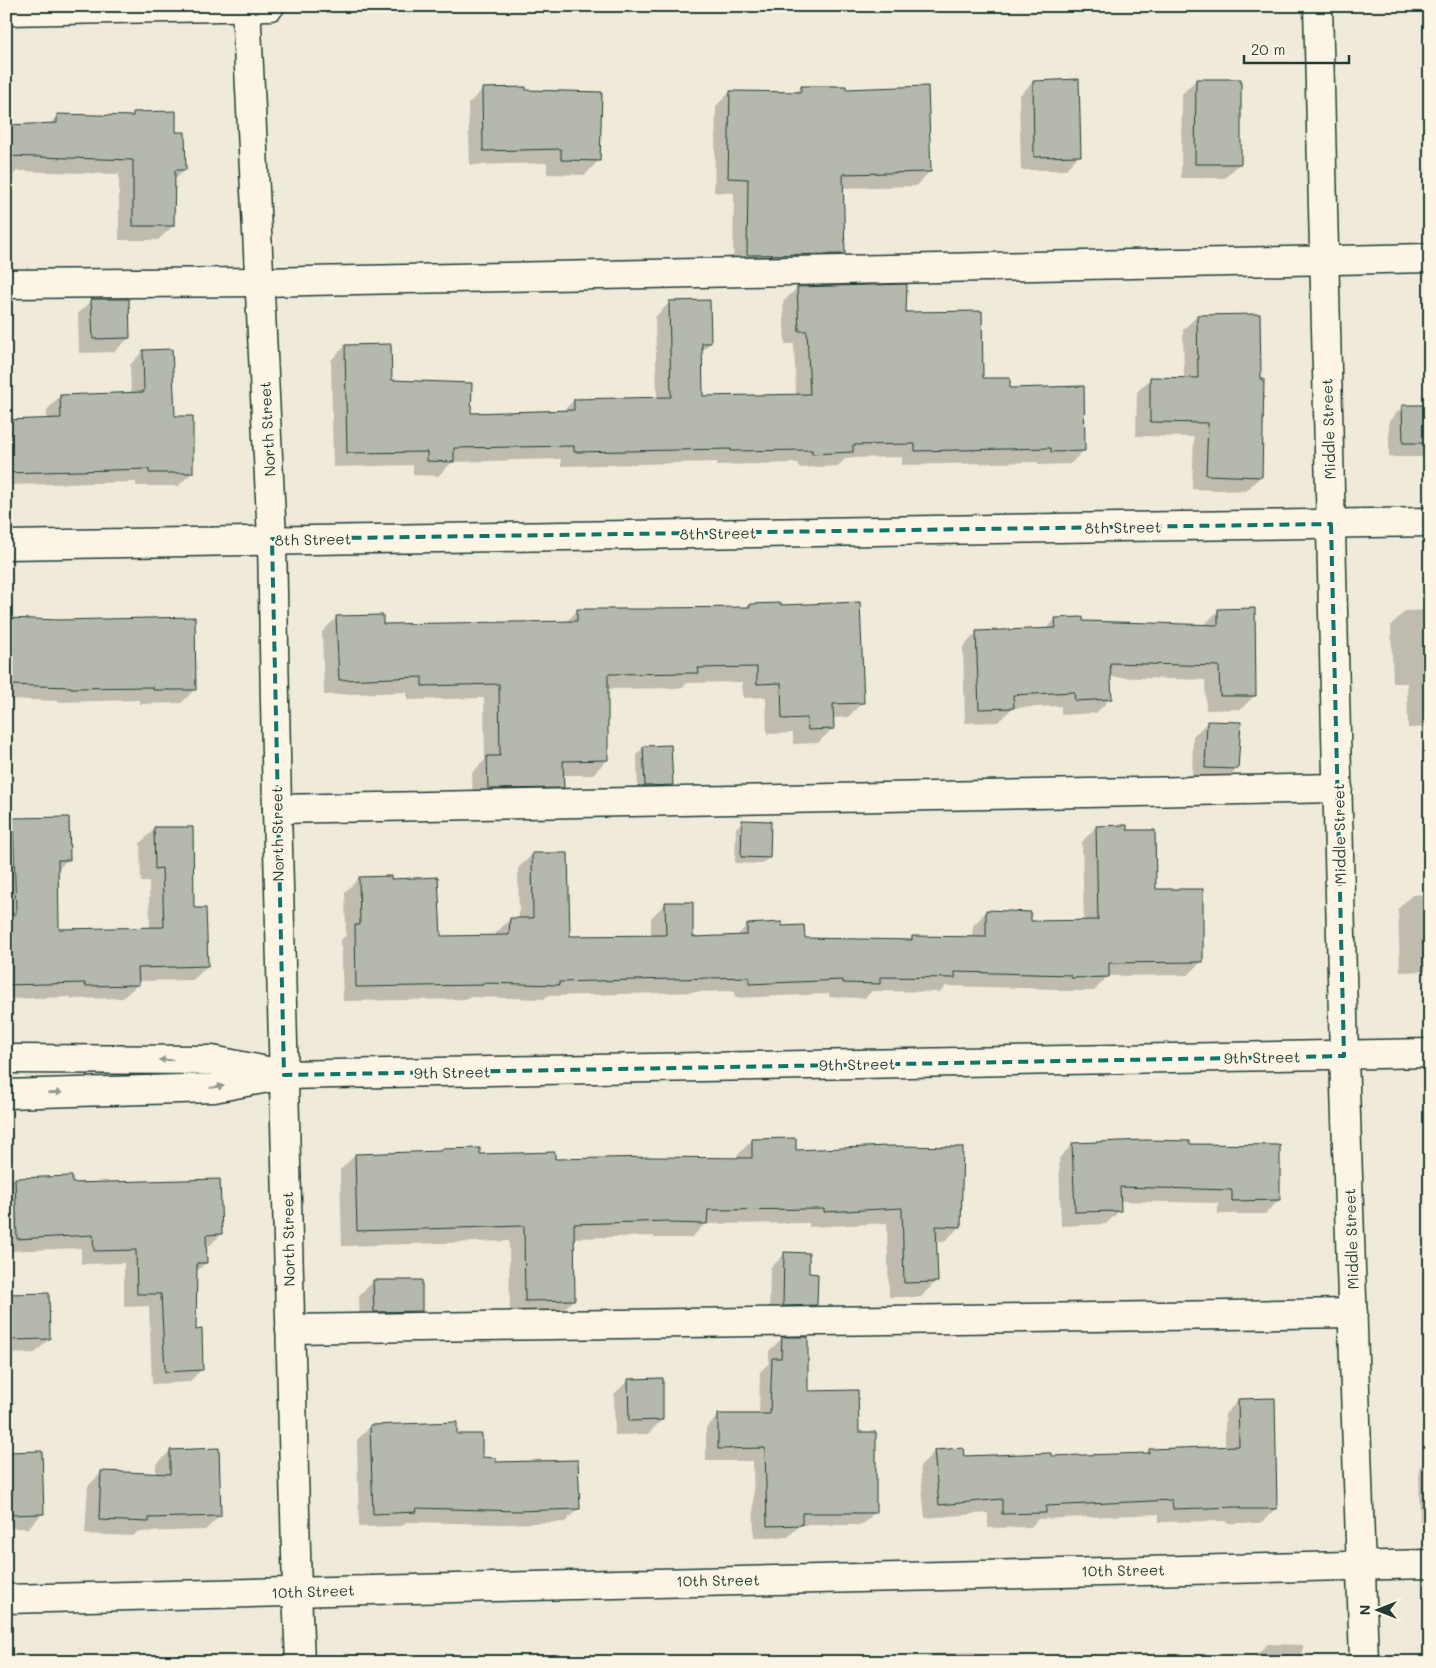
<svg xmlns="http://www.w3.org/2000/svg" width="1436" height="1668" viewBox="0 0 1436 1668" font-family="Mali,sans-serif">
<style>
.shadow{fill:#0003}
.building{fill:#b5b9ad;stroke:#1f3d34}
.lines{fill:none;stroke-linecap:round;stroke-linejoin:round}
.minor-casing{stroke:#1f3d34;stroke-width:31}
.minor{stroke:#fcf5e5;stroke-width:28}
.oneway{fill:#8e998c}
.marked{fill:none;stroke:#0f766e;stroke-width:4;stroke-dasharray:10 6;stroke-linejoin:round}
.labels{text-anchor:middle;dominant-baseline:central;stroke-width:4;stroke-linejoin:round;paint-order:stroke}
.street-label{font-size:15px;fill:#1f3d34;stroke:#fcf5e5}
</style>
<rect width="100%" height="100%" fill="#efeada"/>
<filter id="ink" filterUnits="userSpaceOnUse"><feTurbulence type="fractalNoise" baseFrequency=".02" numOctaves="2"/><feDisplacementMap in="SourceGraphic" scale="10" xChannelSelector="R" yChannelSelector="G"/><feConvolveMatrix kernelMatrix="1 2 1 2 8 2 1 2 1" color-interpolation-filters="sRGB"/></filter>
<g filter="url(#ink)">
<g class="shadow">
<polygon points="1196,80 1239,164 1225,178 1181,178 1182,94"/>
<polygon points="1033,82 1079,155 1065,170 1021,170 1019,96"/>
<polygon points="801,88 844,90 930,171 916,186 842,188 844,254 829,268 733,269 734,193 714,192 716,106 730,92 795,93"/>
<polygon points="483,89 599,160 585,175 547,174 547,163 470,165 468,104"/>
<polygon points="134,113 175,133 185,170 173,181 173,226 158,240 119,240 119,174 17,171 8,180 6,180 6,126 49,125 58,115 130,117"/>
<polygon points="797,288 905,314 982,380 1009,390 1084,450 1070,464 1038,465 1038,462 902,465 902,457 846,458 838,466 799,468 798,463 717,465 717,462 561,466 561,459 452,462 438,476 413,475 413,465 333,467 331,360 345,346 390,381 470,414 563,411 574,400 657,398 655,317 669,303 710,343 701,352 702,397 796,395 794,344 785,344 783,302"/>
<polygon points="92,300 129,338 114,352 79,353 78,314"/>
<polygon points="1197,316 1260,477 1246,491 1192,489 1194,437 1136,436 1137,392 1151,378 1184,379 1183,330"/>
<polygon points="143,351 174,417 192,473 178,486 136,486 136,482 6,485 6,422 47,420 47,410 60,396 131,393 130,365"/>
<polygon points="1403,406 1430,406 1430,457 1389,457 1389,421"/>
<polygon points="750,605 863,702 848,717 833,718 833,728 818,743 793,744 793,733 767,734 766,697 743,698 742,682 687,683 682,688 607,689 607,760 592,775 563,775 563,787 548,802 473,804 472,773 485,760 484,698 407,700 407,692 324,695 322,632 337,617 382,626 565,623 577,611 748,608"/>
<polygon points="1430,610 1430,727 1408,728 1407,683 1393,683 1391,625 1405,611"/>
<polygon points="1218,611 1255,695 1241,709 1206,710 1205,680 1110,677 1110,699 1096,713 1061,715 1061,706 1012,708 998,722 965,723 963,647 977,632 1046,629 1056,619 1082,622 1204,625"/>
<polygon points="6,620 195,689 181,703 140,704 140,700 58,702 58,701 6,699"/>
<polygon points="1208,722 1237,769 1223,783 1192,782 1193,736"/>
<polygon points="644,747 671,785 665,792 638,792 637,754"/>
<polygon points="14,820 68,859 57,871 58,931 150,928 149,882 141,882 140,843 155,829 193,910 207,966 193,980 138,981 138,984 123,998 71,999 71,997 6,999 6,827"/>
<polygon points="743,821 769,857 762,864 735,863 736,828"/>
<polygon points="1096,827 1126,831 1154,891 1202,961 1188,975 1108,976 1094,991 1058,991 1058,989 946,986 940,992 872,991 865,998 829,997 829,994 735,998 735,991 547,996 544,999 470,997 468,999 343,1001 341,940 346,935 345,892 359,878 390,881 440,938 496,936 496,933 510,919 519,919 518,868 533,854 569,938 651,936 651,918 665,904 692,938 736,937 747,925 781,927 803,939 908,941 912,937 972,938 973,926 987,911 1030,922 1084,922 1082,842"/>
<polygon points="1430,894 1430,971 1400,972 1398,909 1412,895"/>
<polygon points="752,1140 795,1151 960,1226 944,1242 935,1241 936,1281 921,1297 889,1297 887,1223 809,1227 809,1223 705,1224 691,1238 654,1238 654,1236 573,1238 574,1299 559,1315 510,1316 509,1241 342,1246 340,1170 355,1155 439,1152 441,1150 479,1156 554,1160 737,1159 737,1156"/>
<polygon points="1073,1144 1188,1145 1279,1200 1265,1214 1218,1214 1218,1203 1120,1201 1120,1210 1106,1224 1061,1226 1059,1158"/>
<polygon points="71,1177 71,1185 221,1234 208,1247 205,1247 206,1263 196,1272 195,1331 202,1369 189,1382 152,1384 149,1306 124,1307 124,1263 81,1264 81,1248 6,1251 6,1179"/>
<polygon points="785,1254 808,1275 816,1305 802,1319 769,1320 770,1268"/>
<polygon points="374,1281 421,1311 407,1325 360,1326 359,1295"/>
<polygon points="9,1295 49,1339 35,1353 6,1354 6,1298"/>
<polygon points="782,1338 806,1392 875,1512 862,1525 800,1525 788,1537 754,1538 753,1461 706,1461 706,1428 718,1416 759,1415 760,1372 769,1363 769,1351"/>
<polygon points="1430,1343 1430,1394 1428,1345"/>
<polygon points="629,1380 662,1420 648,1434 615,1435 614,1394"/>
<polygon points="1239,1400 1276,1508 1261,1523 1226,1523 1226,1521 1159,1522 1159,1514 1038,1519 1031,1527 988,1528 988,1513 925,1518 920,1466 934,1452 962,1449 962,1457 1050,1458 1146,1454 1150,1450 1225,1448 1225,1414"/>
<polygon points="370,1427 456,1435 481,1459 495,1464 579,1508 565,1522 503,1524 406,1522 402,1526 359,1527 357,1440"/>
<polygon points="170,1451 220,1516 205,1530 137,1532 133,1536 85,1534 88,1486 102,1472 156,1474 156,1465"/>
<polygon points="6,1453 43,1513 28,1528 6,1528"/>
<polygon points="1430,1457 1430,1521 1420,1521 1419,1468"/>
<polygon points="1268,1644 1303,1645 1302,1662 1253,1662 1253,1658"/>
<polygon points="975,1652 975,1662 848,1662 925,1659 930,1654"/>
<polygon points="810,1655 811,1662 687,1662 762,1659 765,1656"/>
<polygon points="1053,1659 1053,1662 991,1662"/>
</g>
<g class="building">
<polygon points="1079,79 1081,156 1034,157 1033,81"/>
<polygon points="1196,79 1241,79 1241,164 1195,164"/>
<polygon points="801,86 846,86 846,89 928,86 931,172 843,174 845,254 747,255 748,179 728,178 730,91 801,92"/>
<polygon points="526,87 526,90 602,92 600,161 561,160 561,149 483,151 482,88"/>
<polygon points="176,111 176,132 185,132 186,170 175,170 174,226 133,226 133,160 6,156 6,125 57,123 57,114 133,116 133,112"/>
<polygon points="907,284 906,312 982,311 983,378 1010,378 1010,388 1084,386 1085,451 1051,452 1051,448 915,451 915,444 853,445 853,452 812,454 812,450 731,451 731,449 574,452 574,446 454,448 454,462 427,461 427,452 347,453 345,345 391,344 392,380 472,383 471,413 574,410 574,399 671,397 669,301 710,300 711,343 702,343 703,396 810,394 807,331 799,331 797,287"/>
<polygon points="91,299 129,299 130,338 93,339"/>
<polygon points="1260,314 1261,379 1264,379 1262,477 1206,475 1208,423 1150,422 1150,377 1198,378 1197,315"/>
<polygon points="172,349 175,416 193,416 193,473 149,473 149,469 6,473 6,420 61,418 60,395 144,392 143,350"/>
<polygon points="1402,405 1430,405 1430,443 1403,443"/>
<polygon points="860,602 864,703 833,704 834,729 808,730 807,718 782,719 781,683 757,684 757,667 698,668 699,673 608,674 608,760 563,761 564,788 488,789 487,756 500,756 499,684 422,686 422,677 339,680 336,616 383,615 383,624 577,621 577,609 655,609 655,608 750,607 750,604 781,603 781,605"/>
<polygon points="1255,608 1256,696 1220,696 1219,666 1110,663 1112,699 1075,701 1074,692 1013,695 1014,708 979,709 976,631 1056,628 1055,618 1083,617 1083,621 1218,625 1218,609"/>
<polygon points="195,617 196,690 153,690 153,687 71,688 71,687 6,685 6,618 59,620"/>
<polygon points="1207,721 1241,722 1238,769 1205,768"/>
<polygon points="671,745 673,785 645,786 643,746"/>
<polygon points="69,817 70,860 58,860 59,929 164,927 162,868 155,869 154,827 193,827 194,908 206,908 208,966 138,968 139,985 85,986 85,983 6,985 6,914 16,914 13,818"/>
<polygon points="742,820 771,821 770,858 741,857"/>
<polygon points="1127,825 1127,830 1155,830 1156,889 1203,889 1203,962 1109,963 1109,977 1071,978 1071,975 955,972 955,978 880,977 880,984 843,983 843,980 749,984 749,977 559,982 559,985 483,983 483,985 356,987 355,925 360,925 359,877 391,876 391,879 438,877 441,936 509,935 510,918 533,918 532,853 568,853 570,936 666,935 665,902 693,902 693,937 747,935 747,924 782,922 782,926 804,925 805,938 912,940 912,936 986,937 986,910 1031,912 1031,921 1098,920 1096,826"/>
<polygon points="796,1138 796,1150 888,1146 963,1147 961,1227 936,1226 938,1282 904,1283 902,1208 824,1212 824,1209 708,1210 707,1224 669,1223 669,1221 574,1224 575,1300 525,1301 524,1226 357,1231 355,1154 441,1151 441,1149 480,1148 480,1154 555,1152 555,1159 653,1157 752,1158 752,1139"/>
<polygon points="1146,1140 1190,1141 1190,1144 1280,1145 1280,1200 1232,1201 1232,1190 1120,1187 1121,1211 1075,1212 1072,1143"/>
<polygon points="72,1176 72,1183 220,1179 222,1234 206,1235 207,1263 197,1263 196,1330 202,1329 203,1370 165,1372 161,1294 137,1294 136,1250 94,1251 93,1235 17,1239 15,1178"/>
<polygon points="784,1252 809,1253 809,1273 818,1274 817,1305 783,1306"/>
<polygon points="373,1280 422,1280 422,1311 374,1312"/>
<polygon points="49,1293 50,1339 10,1340 9,1294"/>
<polygon points="782,1337 808,1337 808,1391 858,1390 859,1432 876,1432 876,1513 802,1513 802,1525 767,1526 765,1448 718,1449 718,1414 770,1414 772,1358 781,1358"/>
<polygon points="663,1378 663,1420 629,1421 628,1379"/>
<polygon points="1275,1398 1277,1509 1240,1509 1240,1507 1173,1509 1172,1500 1046,1506 1046,1513 1002,1514 1002,1499 939,1505 934,1450 963,1448 964,1456 1051,1453 1051,1456 1149,1453 1149,1449 1239,1446 1238,1399"/>
<polygon points="457,1422 457,1434 482,1434 482,1457 496,1458 496,1462 578,1460 580,1509 518,1511 416,1508 417,1512 373,1514 370,1425"/>
<polygon points="219,1448 221,1516 149,1518 149,1522 99,1520 101,1471 170,1474 170,1450"/>
<polygon points="42,1451 44,1514 6,1515 6,1452"/>
</g>
<g class="lines">
<defs>
<g id="minor">
<polyline points="246,6 272,539 277,809 297,1591 300,1662"/>
<polyline points="1318,6 1344,1056 1364,1662"/>
<polyline points="6,11 270,6"/>
<polyline points="6,284 260,282 1430,258"/>
<polyline points="6,545 1430,522"/>
<polyline points="277,809 1338,788"/>
<polyline points="6,1059 212,1060 272,1072"/>
<polyline points="6,1094 214,1088 284,1075 1430,1053"/>
<polyline points="290,1329 1353,1313"/>
<polyline points="6,1599 1430,1564"/>
</g>
</defs>
<use href="#minor" class="minor-casing"/>
<use href="#minor" class="minor"/>
</g>
<defs><path id="oneway-solid" d="M-6-.8H1V-3.2L6.5 0L1 3.2V.8H-6Z" transform="scale(1.25)"/></defs>
<g class="oneway">
<use href="#oneway-solid" transform="translate(166 1060) rotate(-180)"/>
<use href="#oneway-solid" transform="translate(217 1087) rotate(-8)"/>
<use href="#oneway-solid" transform="translate(55 1093) rotate(-2)"/>
</g>
</g>
<path class="marked" d="M 1331,524 L 1344,1056 L 284,1075 L 272,539 Z"/>
<g class="labels">
<g class="street-label">
<text transform="translate(267 429) rotate(-93)">North Street</text>
<text transform="translate(1328 429) rotate(-92)">Middle Street</text>
<text transform="translate(1123 527) rotate(-1)">8th Street</text>
<text transform="translate(718 533) rotate(-1)">8th Street</text>
<text transform="translate(313 539) rotate(-1)">8th Street</text>
<text transform="translate(277 834) rotate(-91)">North Street</text>
<text transform="translate(1339 834) rotate(-91)">Middle Street</text>
<text transform="translate(1262 1057) rotate(-1)">9th Street</text>
<text transform="translate(857 1064) rotate(-1)">9th Street</text>
<text transform="translate(452 1072) rotate(-1)">9th Street</text>
<text transform="translate(288 1239) rotate(-91)">North Street</text>
<text transform="translate(1351 1239) rotate(-92)">Middle Street</text>
<text transform="translate(1123 1570) rotate(-1)">10th Street</text>
<text transform="translate(718 1580) rotate(-1)">10th Street</text>
<text transform="translate(313 1591) rotate(-2)">10th Street</text>
</g>
</g>
<rect width="1436" height="1668" fill="none" stroke="#fcf5e5" stroke-width="25"/>
<rect x="12" y="12" width="1411" height="1643" fill="none" stroke="#1f3d34" stroke-width="2" filter="url(#ink)"/>
<g transform="translate(1378 1610) rotate(270)" stroke="#fcf5e5" stroke-width="4" paint-order="stroke">
<path d="M0-4L9 19L0 12L-9 19Z" fill="#1f3d34"/>
<text y="-8" font-size="14" font-weight="bold" text-anchor="middle" fill="#1f3d34">N</text>
</g>
<path d="M1244 55v8h105v-8" fill="none" stroke="#1f3d34" stroke-width="2.5"/>
<text x="1251" y="55" font-size="15" fill="#1f3d34" stroke="#fcf5e5" stroke-width="4" paint-order="stroke">20 m</text>
</svg>
